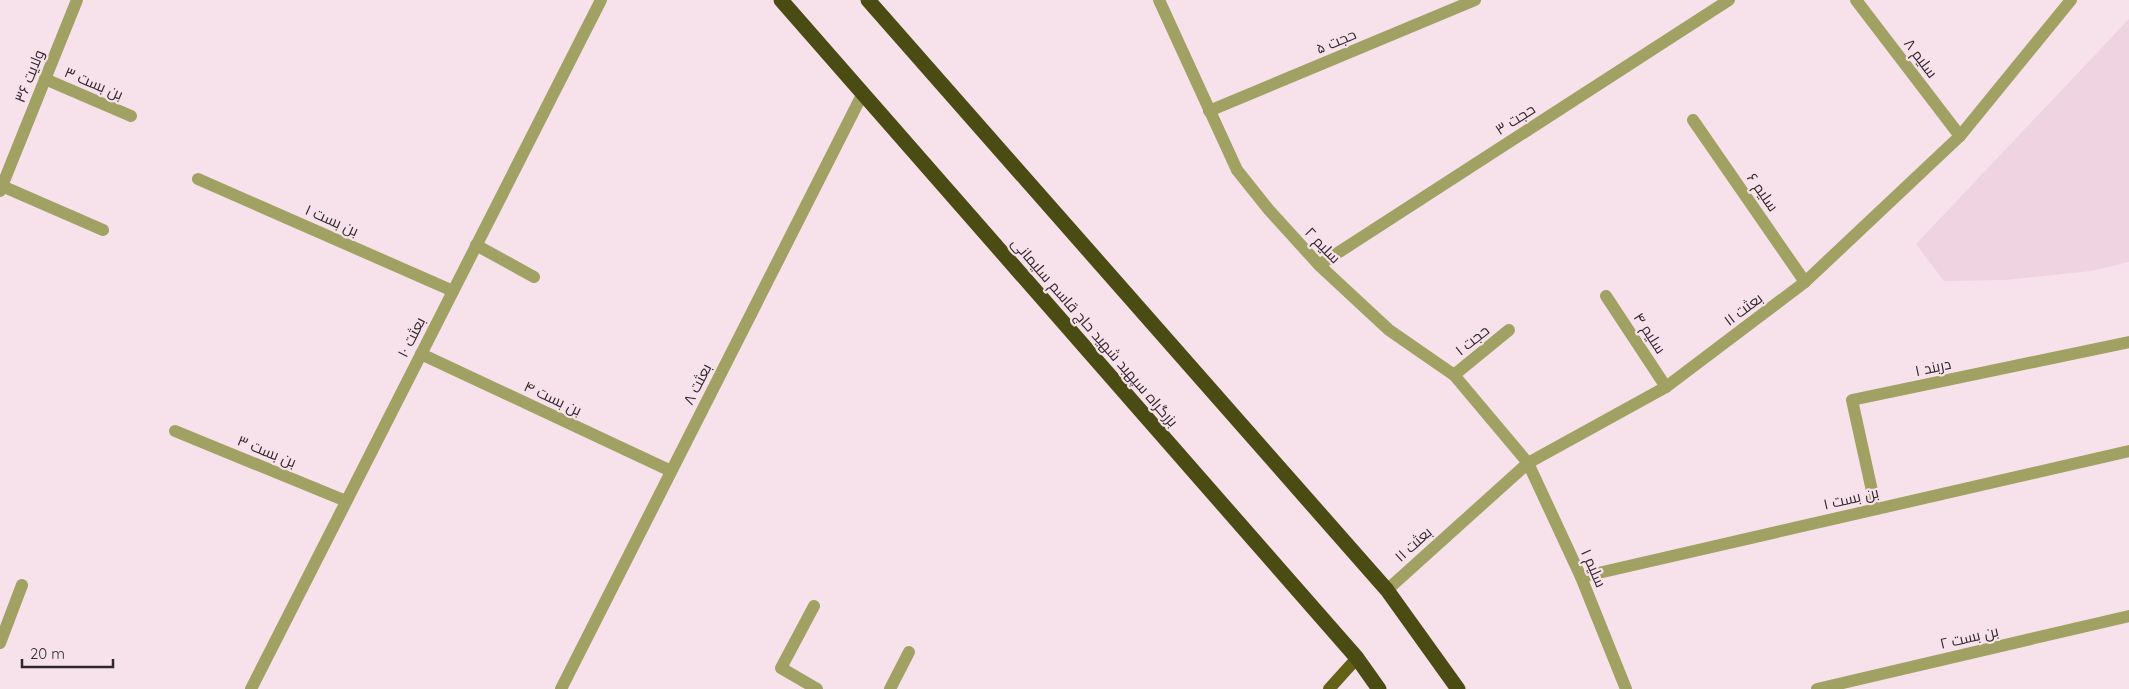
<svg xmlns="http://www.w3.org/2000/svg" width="2129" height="689" viewBox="0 0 2129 689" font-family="Quicksand,Cairo,sans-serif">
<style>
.built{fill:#efd3e1}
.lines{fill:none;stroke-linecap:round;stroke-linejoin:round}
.minor{stroke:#a0a162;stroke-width:12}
.major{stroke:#626115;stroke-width:12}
.highway{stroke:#4b4b14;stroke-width:15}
.labels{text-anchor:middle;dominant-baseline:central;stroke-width:4.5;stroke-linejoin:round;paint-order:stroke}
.street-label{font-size:15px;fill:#2f272b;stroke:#f7e2ec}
</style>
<rect width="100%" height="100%" fill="#f7e2ec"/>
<polygon class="built" points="2129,19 2129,262 2091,271 2005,280 1944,281 1916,244"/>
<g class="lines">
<g class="minor">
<polyline points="1159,0 1237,170 1269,210 1319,265 1389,330 1454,375 1528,463 1581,577 1626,689"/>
<polyline points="1856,0 1960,136"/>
<polyline points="45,79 131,116"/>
<polyline points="1209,111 1475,0"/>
<polyline points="1693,120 1805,282"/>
<polyline points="198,179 453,291"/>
<polyline points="2,186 103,230"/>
<polyline points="0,191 77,0"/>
<polyline points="476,245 534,277"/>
<polyline points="1319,265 1729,0"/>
<polyline points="1606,296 1666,387"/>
<polyline points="421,354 671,471"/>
<polyline points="1454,375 1509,330"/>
<polyline points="175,431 346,501"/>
<polyline points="1876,509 1852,400 2129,342"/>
<polyline points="1581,577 2129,451"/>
<polyline points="1387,590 1528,463 1666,387 1805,282 1960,136 2071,0"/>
<polyline points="814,606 781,668 817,689"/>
<polyline points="0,643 22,585"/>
<polyline points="251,689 601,0"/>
<polyline points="561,689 863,93"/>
<polyline points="890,689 909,652"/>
<polyline points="1817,689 2129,616"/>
</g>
<polyline class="major" points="1329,689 1357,658"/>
<g class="highway">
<polyline points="781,0 1357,658 1379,689"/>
<polyline points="868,0 1387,590 1458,689"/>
</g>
</g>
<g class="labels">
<g class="street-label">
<text transform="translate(1336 41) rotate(-23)">حجت ۵</text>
<text transform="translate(1921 58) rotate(53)">سلیم ۸</text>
<text transform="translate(29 76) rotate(-68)">ولایت ۳۶</text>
<text transform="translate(94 83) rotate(23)">بن بست ۳</text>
<text transform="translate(1515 119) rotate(-33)">حجت ۳</text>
<text transform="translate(1763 192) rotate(55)">سلیم ۶</text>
<text transform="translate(332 220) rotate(24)">بن بست ۱</text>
<text transform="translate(1323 245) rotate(46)">سلیم ۲</text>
<text transform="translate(1743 309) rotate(-37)">بعثت ۱۱</text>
<text transform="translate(1095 332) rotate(49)">بزرگراه سپهبد شهید حاج قاسم سلیمانی</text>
<text transform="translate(1650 333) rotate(57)">سلیم ۴</text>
<text transform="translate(411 337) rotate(-63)">بعثت ۱۰</text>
<text transform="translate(1472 340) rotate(-39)">حجت ۱</text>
<text transform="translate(1933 367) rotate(-12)">دربند ۱</text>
<text transform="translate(697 384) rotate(-63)">بعثت ۸</text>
<text transform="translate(553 398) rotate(25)">بن بست ۴</text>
<text transform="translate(267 451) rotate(22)">بن بست ۳</text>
<text transform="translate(1851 498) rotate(-13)">بن بست ۱</text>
<text transform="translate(1413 544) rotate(-42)">بعثت ۱۱</text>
<text transform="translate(1594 568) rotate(66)">سلیم ۱</text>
<text transform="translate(1969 637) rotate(-13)">بن بست ۲</text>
</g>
</g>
<path d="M22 659v8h91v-8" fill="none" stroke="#2f272b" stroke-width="2.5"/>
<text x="30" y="659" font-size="15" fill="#2f272b" stroke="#f7e2ec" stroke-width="4" paint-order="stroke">20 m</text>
</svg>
